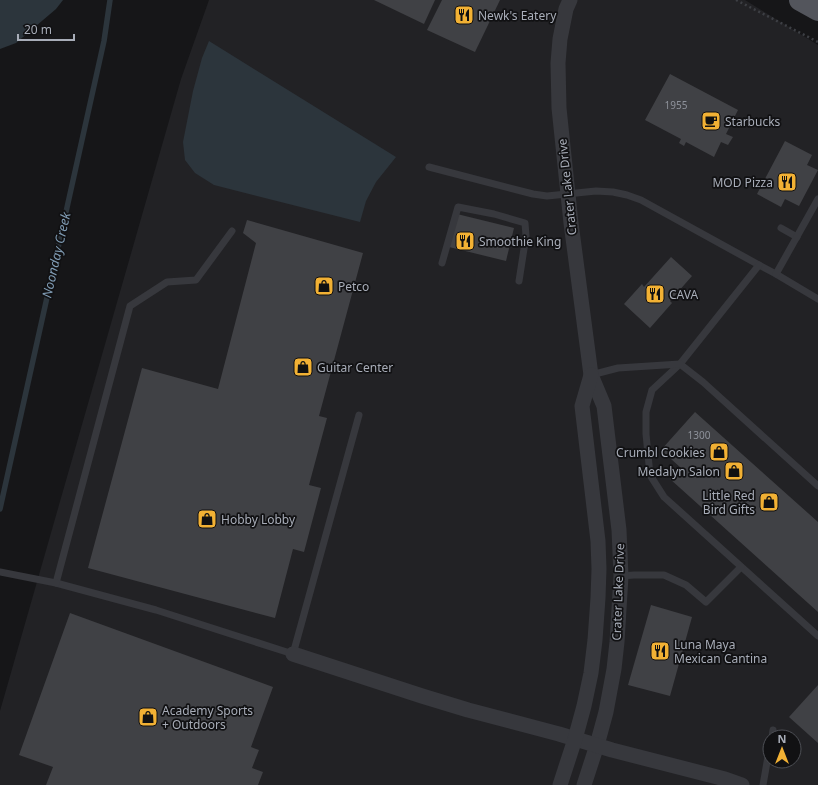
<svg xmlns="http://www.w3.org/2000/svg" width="818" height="785" viewBox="0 0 818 785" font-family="'Noto Sans',sans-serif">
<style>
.built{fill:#222225;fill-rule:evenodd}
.water{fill:#2c353c}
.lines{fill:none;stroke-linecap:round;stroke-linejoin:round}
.stream{stroke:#2c353c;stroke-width:5.5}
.building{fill:#404145}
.path{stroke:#3d3f44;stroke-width:2.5;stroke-dasharray:2 3;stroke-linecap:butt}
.lane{stroke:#37383d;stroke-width:7}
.street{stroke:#37383d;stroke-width:15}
.primary{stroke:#53555c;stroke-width:22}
.labels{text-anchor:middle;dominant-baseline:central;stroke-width:3.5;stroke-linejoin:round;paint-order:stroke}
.number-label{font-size:10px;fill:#8e929b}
.poi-label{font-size:12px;fill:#a8adb8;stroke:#111113;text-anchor:start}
.street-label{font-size:12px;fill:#a8adb8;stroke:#111113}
.water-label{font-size:13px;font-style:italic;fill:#7f9bb3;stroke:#111113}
</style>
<rect width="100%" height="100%" fill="#161618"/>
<path class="built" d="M 209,0 L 745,0 L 818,45 L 818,785 L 0,785 L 0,711 L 181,79 ZM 770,737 L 794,737 L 794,761 L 770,761 Z"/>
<g class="water">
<polygon points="0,0 63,0 56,9 16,43 0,49"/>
<polygon points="209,41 396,157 376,182 366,201 360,222 214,185 195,173 185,160 183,142 193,91 202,58"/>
</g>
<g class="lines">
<polyline class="stream" points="0,509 104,41 110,0"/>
</g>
<g class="building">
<polygon points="374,0 435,0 424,24"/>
<polygon points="442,0 500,0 475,52 427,30"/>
<polygon points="670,74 738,110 726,134 733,137 728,145 721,142 714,157 686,142 684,146 679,143 681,139 645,120"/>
<polygon points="785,141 812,155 807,165 818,170 799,206 785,199 781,207 757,194"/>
<polygon points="457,214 514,228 506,261 449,247"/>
<polygon points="247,220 363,253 319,416 327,418 309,485 321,488 304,552 293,549 275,618 88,568 142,368 218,389 256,243 243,233"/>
<polygon points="671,257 692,276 670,301 672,303 650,328 624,304 642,284 644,287"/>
<polygon points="695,412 818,522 818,612 670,479 681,468 661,450"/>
<polygon points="651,605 692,617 670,696 628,685"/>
<polygon points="70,613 273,687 251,747 259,750 252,768 263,772 258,785 46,785 53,767 19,755"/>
<polygon points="818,685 818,743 789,717"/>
</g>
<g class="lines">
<polyline class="path" points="736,0 818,42"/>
<g class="lane">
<polyline points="429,167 533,194 547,196 596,191 613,192 627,195 641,200 759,265 776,274 818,299"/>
<polyline points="781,228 797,237"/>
<polyline points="232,231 196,280 167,282 130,306 56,583 156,610 293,654 359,415"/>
<polyline points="442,263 458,207 494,214 525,223 526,236 519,281"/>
<polyline points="759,265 680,364 652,390 646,412 646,434 650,475 664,497 818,636"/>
<polyline points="776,274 818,199"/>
<polyline points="591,375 618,368 680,364 703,382 818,486"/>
<polyline points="0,572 56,583"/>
<polyline points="621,576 634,575 664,575 686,585 706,602 741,567"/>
<polyline points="772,737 773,730"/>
<polyline points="763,785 770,745"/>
</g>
<g class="street">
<polyline points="570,0 566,9 560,39 558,63 559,108 571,223 591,375 604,406 619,530 621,576 617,642 614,669 606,712 597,745 584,785"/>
<polyline points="293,654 422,696 468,710 559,734 612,750 725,779 742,785"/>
<polyline points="560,785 575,739 584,706 591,673 595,640 598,598 599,569 598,541 582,406 591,375"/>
</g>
<polyline class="primary" points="800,0 818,10"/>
</g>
<defs>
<symbol id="restaurant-square" viewBox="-11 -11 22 22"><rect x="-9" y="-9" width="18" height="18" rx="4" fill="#f2b134" stroke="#111113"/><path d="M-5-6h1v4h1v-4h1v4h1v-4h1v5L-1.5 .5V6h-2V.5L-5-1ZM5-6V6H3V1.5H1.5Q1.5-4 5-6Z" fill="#111"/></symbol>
<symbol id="cafe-square" viewBox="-11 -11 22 22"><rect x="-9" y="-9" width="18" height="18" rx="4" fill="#f2b134" stroke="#111113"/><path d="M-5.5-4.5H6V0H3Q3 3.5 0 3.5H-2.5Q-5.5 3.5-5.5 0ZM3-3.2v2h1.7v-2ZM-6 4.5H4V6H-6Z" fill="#111"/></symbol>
<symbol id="shop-square" viewBox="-11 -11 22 22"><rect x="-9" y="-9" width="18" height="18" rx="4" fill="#f2b134" stroke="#111113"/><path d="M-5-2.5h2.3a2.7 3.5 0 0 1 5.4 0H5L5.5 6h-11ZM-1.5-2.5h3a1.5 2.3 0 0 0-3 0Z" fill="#111"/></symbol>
</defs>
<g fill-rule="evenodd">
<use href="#restaurant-square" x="453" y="4" width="22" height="22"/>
<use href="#cafe-square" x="700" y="110" width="22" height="22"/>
<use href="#restaurant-square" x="776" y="171" width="22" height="22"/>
<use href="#restaurant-square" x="454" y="230" width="22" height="22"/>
<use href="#shop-square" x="313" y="275" width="22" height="22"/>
<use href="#restaurant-square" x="644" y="283" width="22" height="22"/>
<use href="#shop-square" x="292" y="356" width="22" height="22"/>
<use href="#shop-square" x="708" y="441" width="22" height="22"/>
<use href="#shop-square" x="723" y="460" width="22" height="22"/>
<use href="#shop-square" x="758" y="491" width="22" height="22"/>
<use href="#shop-square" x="196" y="508" width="22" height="22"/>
<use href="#restaurant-square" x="649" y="640" width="22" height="22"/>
<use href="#shop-square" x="137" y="706" width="22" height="22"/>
</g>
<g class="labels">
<g class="number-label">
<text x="676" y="105">1955</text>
<text x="699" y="435">1300</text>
</g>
<g class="poi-label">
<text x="478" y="15">Newk's Eatery</text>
<text x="725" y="121">Starbucks</text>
<text x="773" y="182" text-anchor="end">MOD Pizza</text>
<text x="479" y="241">Smoothie King</text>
<text x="338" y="286">Petco</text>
<text x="669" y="294">CAVA</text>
<text x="317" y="367">Guitar Center</text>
<text x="705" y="452" text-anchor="end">Crumbl Cookies</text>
<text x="720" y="471" text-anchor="end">Medalyn Salon</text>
<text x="755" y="495" text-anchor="end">Little Red<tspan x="755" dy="14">Bird Gifts</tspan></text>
<text x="221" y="519">Hobby Lobby</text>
<text x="674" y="644">Luna Maya<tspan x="674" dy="14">Mexican Cantina</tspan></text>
<text x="162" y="710">Academy Sports<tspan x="162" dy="14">+ Outdoors</tspan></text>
</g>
<g class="street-label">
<text transform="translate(567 187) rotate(-96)">Crater Lake Drive</text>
<text transform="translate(618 592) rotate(-88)">Crater Lake Drive</text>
</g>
<g class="water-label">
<text transform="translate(56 255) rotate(-77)">Noonday Creek</text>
</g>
</g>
<g transform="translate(782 749)"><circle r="19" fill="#111113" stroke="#4d4f55"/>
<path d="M0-3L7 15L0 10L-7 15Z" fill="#f2b134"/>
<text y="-6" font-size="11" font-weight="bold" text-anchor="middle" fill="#a8adb8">N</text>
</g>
<path d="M18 34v6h56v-6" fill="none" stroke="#a8adb8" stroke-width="2"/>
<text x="24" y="34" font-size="12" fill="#a8adb8" stroke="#111113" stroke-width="3" paint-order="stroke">20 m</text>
</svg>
